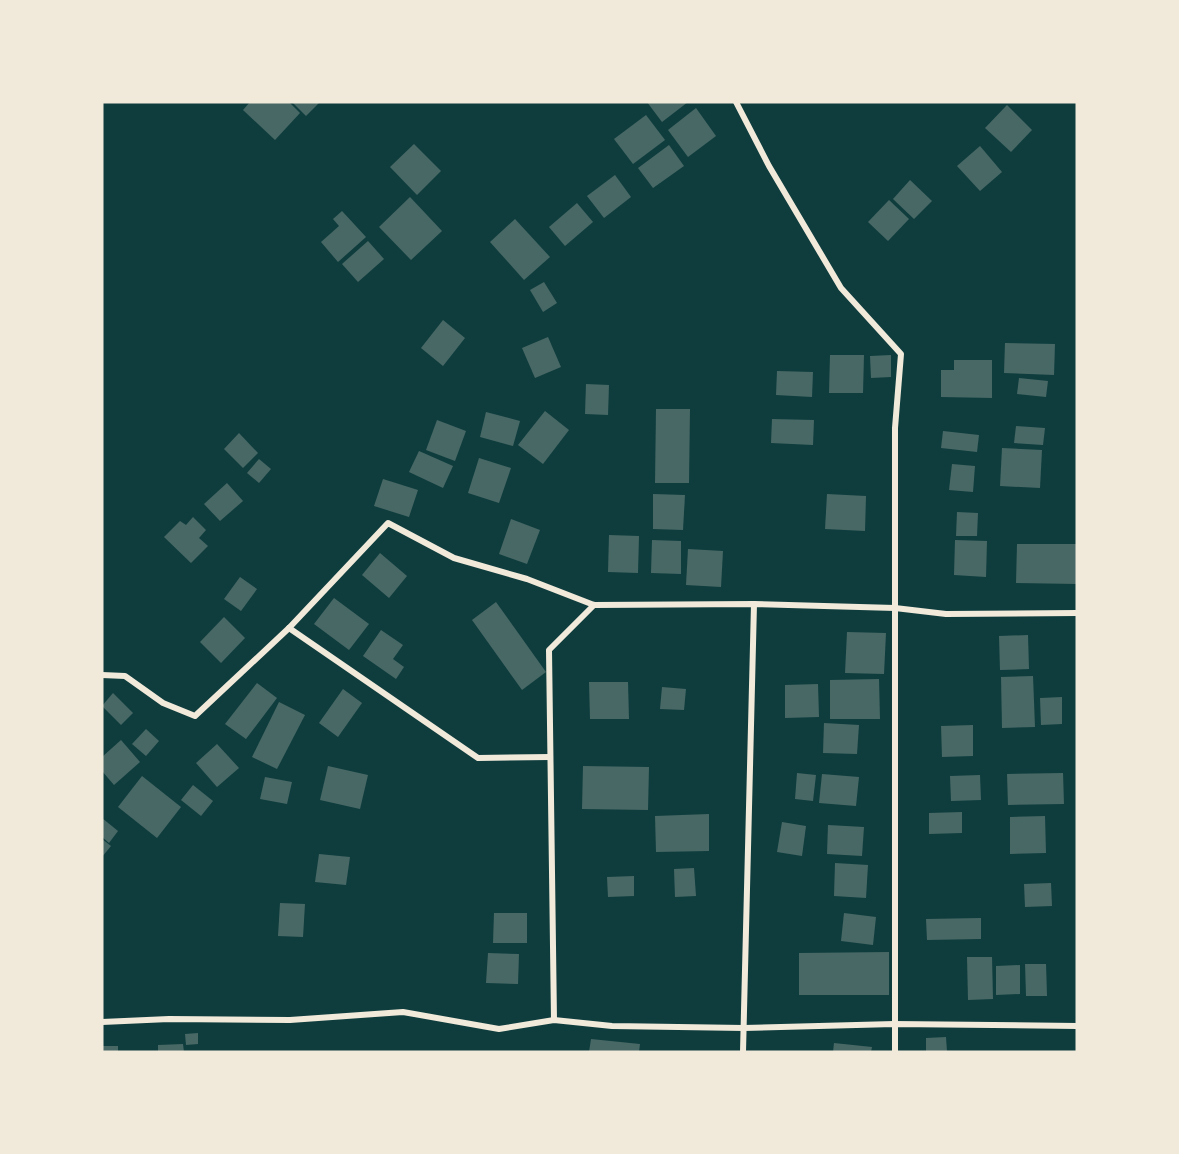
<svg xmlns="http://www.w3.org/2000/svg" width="1179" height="1154" viewBox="0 0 1179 1154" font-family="Roboto,sans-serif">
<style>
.building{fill:#486865}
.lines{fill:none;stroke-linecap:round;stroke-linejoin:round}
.minor{stroke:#f1e9da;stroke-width:6}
</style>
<rect width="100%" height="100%" fill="#0f3d3e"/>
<g class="building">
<polygon points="250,102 289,102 300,113 275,140 243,110"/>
<polygon points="292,102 320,102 306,116"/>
<polygon points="647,102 688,102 662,122"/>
<polygon points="1007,105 1032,130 1011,152 985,128"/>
<polygon points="696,108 716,136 688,157 668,130"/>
<polygon points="646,115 665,140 633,164 614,139"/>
<polygon points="414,144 441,171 417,195 390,167"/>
<polygon points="669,145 684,166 653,188 638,168"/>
<polygon points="980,146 1002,172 980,191 957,166"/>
<polygon points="615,175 631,197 604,218 587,196"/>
<polygon points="910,180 932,201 914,219 893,199"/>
<polygon points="410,197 442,231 411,260 379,227"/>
<polygon points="889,200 909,219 888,241 868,222"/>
<polygon points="577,203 593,222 565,246 549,227"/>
<polygon points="342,211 366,237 338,262 321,242 339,226 333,219"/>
<polygon points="515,219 550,257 524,280 490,242"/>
<polygon points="368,241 384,259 358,282 342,264"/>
<polygon points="544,282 557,303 543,312 530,290"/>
<polygon points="443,320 465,338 443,366 421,348"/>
<polygon points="548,337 561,367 535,378 522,348"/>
<polygon points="1005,343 1055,344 1054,375 1004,373"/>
<polygon points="830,355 864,355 863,393 829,393"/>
<polygon points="891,355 891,377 871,378 870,356"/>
<polygon points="954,360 992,360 992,398 941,397 941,370 954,370"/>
<polygon points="777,371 813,372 812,397 776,395"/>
<polygon points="1019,378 1048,381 1046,397 1017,394"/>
<polygon points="586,384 609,385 608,415 585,414"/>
<polygon points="656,409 690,409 689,483 655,483"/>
<polygon points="545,411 569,430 543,464 518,445"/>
<polygon points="486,412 520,421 513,446 480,437"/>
<polygon points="772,419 814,420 813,445 771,443"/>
<polygon points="437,420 466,431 455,461 426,450"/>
<polygon points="1016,426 1045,428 1043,445 1014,443"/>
<polygon points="943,431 979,435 977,452 941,448"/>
<polygon points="239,433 258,453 243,468 224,449"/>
<polygon points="1002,448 1042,450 1040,488 1000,486"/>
<polygon points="419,451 453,466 443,488 409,472"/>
<polygon points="479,458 511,468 499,503 468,493"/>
<polygon points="259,459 271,469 259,483 247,473"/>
<polygon points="952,464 975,466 973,492 949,490"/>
<polygon points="383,479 418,490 409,517 374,506"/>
<polygon points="227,483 243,501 220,521 204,504"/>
<polygon points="653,494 685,495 683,530 653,529"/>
<polygon points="827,494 866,496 865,531 825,529"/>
<polygon points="957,512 978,513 977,536 956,536"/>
<polygon points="193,517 206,530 199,538 208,546 191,563 164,537 180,521 186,525"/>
<polygon points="511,519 540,530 527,564 499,554"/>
<polygon points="609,535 639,536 638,573 608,572"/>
<polygon points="652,540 681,541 681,574 651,573"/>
<polygon points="955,540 987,541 986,577 954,575"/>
<polygon points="1017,544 1077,544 1077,584 1016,583"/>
<polygon points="688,549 723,551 721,587 686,585"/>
<polygon points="380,553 407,576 389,598 362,575"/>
<polygon points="240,577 257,589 241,611 224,599"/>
<polygon points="334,598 369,624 349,650 314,624"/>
<polygon points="496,602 546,672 522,690 472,620"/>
<polygon points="224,617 245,638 221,663 200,642"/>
<polygon points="381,630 403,645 393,659 404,667 396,679 363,656"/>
<polygon points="847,632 886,633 884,674 845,673"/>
<polygon points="1028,635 1029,669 1000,670 999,636"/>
<polygon points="1033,676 1035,727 1002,728 1001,677"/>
<polygon points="879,679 880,719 830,719 830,680"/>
<polygon points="589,682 628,682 629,719 590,719"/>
<polygon points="257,683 277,698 246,739 225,724"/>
<polygon points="818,684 819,717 785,718 785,685"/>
<polygon points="662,687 686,689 684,710 660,709"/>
<polygon points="343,689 362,703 338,737 319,723"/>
<polygon points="113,693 133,713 121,725 102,706"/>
<polygon points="1062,697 1062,724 1041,725 1040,698"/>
<polygon points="279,702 305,715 277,769 252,757"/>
<polygon points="824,723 859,725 857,754 823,753"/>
<polygon points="973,725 973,756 942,757 941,726"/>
<polygon points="146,729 159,741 146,756 132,744"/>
<polygon points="121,740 140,762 114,785 102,771 102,757"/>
<polygon points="217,744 239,768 217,787 196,763"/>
<polygon points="328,766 368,775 360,809 320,800"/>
<polygon points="583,766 649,767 648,810 582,809"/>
<polygon points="797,773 816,775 813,801 795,799"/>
<polygon points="1063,773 1064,804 1008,805 1007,774"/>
<polygon points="822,774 859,777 856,806 819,803"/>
<polygon points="980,775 981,800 951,801 950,776"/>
<polygon points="142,776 181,807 157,838 118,807"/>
<polygon points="265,777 292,782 287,804 260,799"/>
<polygon points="193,785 213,801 201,816 181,800"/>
<polygon points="962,812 962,833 929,834 929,813"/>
<polygon points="709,814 709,851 656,852 655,816"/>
<polygon points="1045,816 1046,853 1010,854 1010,817"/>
<polygon points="102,818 118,831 109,843 102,837"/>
<polygon points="782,822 806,826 802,856 777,852"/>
<polygon points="828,825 864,827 862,856 827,854"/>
<polygon points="102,839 111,846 102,857"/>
<polygon points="319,854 350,857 346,885 315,882"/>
<polygon points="835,863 868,865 866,898 834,896"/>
<polygon points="694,868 696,896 675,897 674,869"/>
<polygon points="634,876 634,896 608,897 607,877"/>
<polygon points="1051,883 1052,906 1025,907 1024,884"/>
<polygon points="280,903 305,904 303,937 278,936"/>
<polygon points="494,913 527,913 527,943 493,943"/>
<polygon points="844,913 876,917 873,945 841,941"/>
<polygon points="981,918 981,939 927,940 926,919"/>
<polygon points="889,952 889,995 799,995 799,953"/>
<polygon points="488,953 519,954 518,984 486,983"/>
<polygon points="967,957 992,957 993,999 968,1000"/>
<polygon points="1025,964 1046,964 1047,996 1026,996"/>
<polygon points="1020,965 1020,994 996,995 996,966"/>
<polygon points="198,1033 198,1044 186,1045 185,1034"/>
<polygon points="946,1037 947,1052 926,1052 926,1038"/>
<polygon points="591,1039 640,1044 639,1052 589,1052"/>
<polygon points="834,1043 872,1047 871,1052 833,1052"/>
<polygon points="183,1044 184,1052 158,1052 158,1045"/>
<rect x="102" y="1046" width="16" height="6"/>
</g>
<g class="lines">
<g class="minor">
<polyline points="736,102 769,166 841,288 901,354 895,428 895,1052"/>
<polyline points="289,628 478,758 550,757"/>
<polyline points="102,675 125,676 163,703 195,716 289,628 388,523 454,558 527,579 594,605 754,604 895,608 946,614 1077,613"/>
<polyline points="554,1020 549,650 594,605"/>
<polyline points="102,1022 169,1019 290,1020 403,1012 499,1029 554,1020 612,1026 744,1028 894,1024 1077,1026"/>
<polyline points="743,1052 754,604"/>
</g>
</g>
<rect width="1179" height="1154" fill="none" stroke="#f1e9da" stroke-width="207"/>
</svg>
